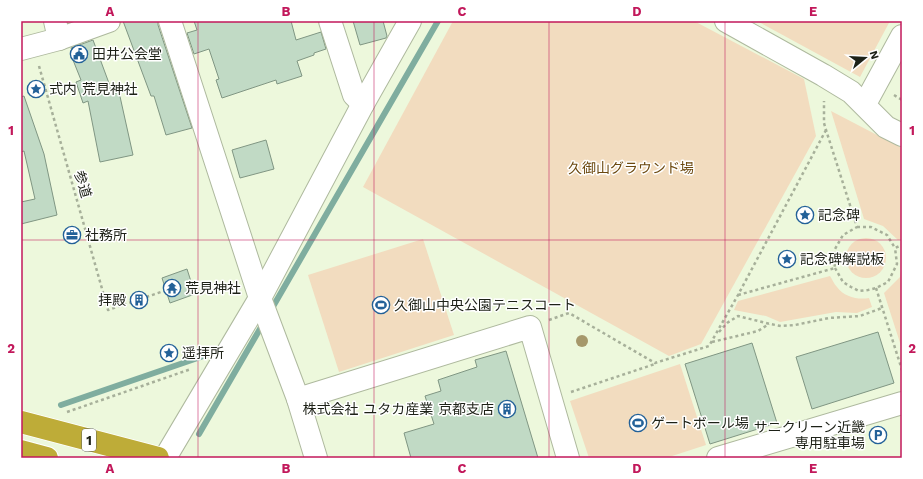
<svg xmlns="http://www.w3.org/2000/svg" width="923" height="479" viewBox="0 0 923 479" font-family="'Work Sans','Noto Sans JP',sans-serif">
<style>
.green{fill:#f2dcbf}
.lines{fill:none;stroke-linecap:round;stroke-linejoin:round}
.stream{stroke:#7fad9f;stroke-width:6}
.building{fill:#c1dac5;stroke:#809683}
.minor-casing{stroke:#aeb99e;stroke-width:24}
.highway-casing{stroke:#fff;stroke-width:24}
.path{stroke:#a7b09a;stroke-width:2.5;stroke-dasharray:3 3;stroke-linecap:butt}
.minor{stroke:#fff;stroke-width:22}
.highway{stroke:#beac38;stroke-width:22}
.tree{fill:#a6986b}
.grid{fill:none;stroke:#c2185b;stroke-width:1;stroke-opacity:0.55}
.labels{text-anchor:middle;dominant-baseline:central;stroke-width:3;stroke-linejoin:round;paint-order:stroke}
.shield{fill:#fff;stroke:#61645d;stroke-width:1}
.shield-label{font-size:13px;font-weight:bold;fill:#1d2117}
.poi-label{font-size:14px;fill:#1d2117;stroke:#fff;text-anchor:start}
.park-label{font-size:14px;fill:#6c490f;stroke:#fff}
.street-label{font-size:14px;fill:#1d2117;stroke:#fff}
.neatline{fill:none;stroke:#c2185b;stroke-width:1.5}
.grid-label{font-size:13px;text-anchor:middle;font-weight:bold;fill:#c2185b}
</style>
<rect width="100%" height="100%" fill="#edf8dc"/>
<g class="green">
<polygon points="453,21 694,21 804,79 816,136 701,344 669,356 363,187"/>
<polygon points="757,21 890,21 860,77"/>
<polygon points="831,111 902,148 902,239 898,240 883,226 864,219"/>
<circle cx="866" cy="258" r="20"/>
<polygon points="423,239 454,335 339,372 308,275"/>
<polygon points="902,263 902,349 884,293 900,277"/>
<path d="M 830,276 C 832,279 834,284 837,287 C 844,297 858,300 869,298 L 872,307 L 857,313 L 836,312 L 780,322 L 766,316 L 734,310 L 738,301 Z"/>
<polygon points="680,364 706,445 666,458 589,458 570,401"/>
</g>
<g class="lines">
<g class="stream">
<polyline points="271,310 438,21"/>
<polyline points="61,405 218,351"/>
<polyline points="199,434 264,322"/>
</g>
</g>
<g class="building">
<polygon points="123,21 158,21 158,25 192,128 166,135 154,96 151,96"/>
<polygon points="194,21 291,21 296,40 321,32 326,49 314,53 314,55 297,61 302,76 277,84 276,80 222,98 216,80 219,79 209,49 194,54 187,33 197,30"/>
<polygon points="353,21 383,21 387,36 386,38 360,45"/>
<polygon points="93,40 113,94 119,92 133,155 100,162 88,101 83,103 76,82 81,80 71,55 74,54 71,48"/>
<polygon points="24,96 44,154 57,215 21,224 21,202 35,199 24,151 21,152 21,97"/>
<polygon points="266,140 274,169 240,178 232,150"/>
<polygon points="187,269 195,294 170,303 162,278"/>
<polygon points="878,332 894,383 812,409 796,357"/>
<polygon points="752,343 777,423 710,444 685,364"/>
<polygon points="506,351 538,458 411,458 404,433 434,424 425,396 441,391 438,380 477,367 475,360"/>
</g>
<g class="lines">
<defs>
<g id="minor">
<polyline points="55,21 59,39"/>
<polyline points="170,21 260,298 298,399 316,458"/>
<polyline points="330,21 354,95 363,104"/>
<polyline points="726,21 823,75 851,92 886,127 902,135"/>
<polyline points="21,49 59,39 109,21"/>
<polyline points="865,104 902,36"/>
<polyline points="298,399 530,327 568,458"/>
<polyline points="165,458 260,298 363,104 410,21"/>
<polyline points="718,458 902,403"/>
</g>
<g id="highway">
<polyline points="21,422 158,458"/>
<polyline points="21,451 47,458"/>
</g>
</defs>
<use href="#minor" class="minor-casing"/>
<use href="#highway" class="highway-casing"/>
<g class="path">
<polyline points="39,66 108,310 161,292"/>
<polyline points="894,95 902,100"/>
<polyline points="857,227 871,227 887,235 895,248 902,245"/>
<polyline points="835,268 843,282 851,287 859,291 868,290 876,288 888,282 897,264 895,248"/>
<polyline points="876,288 902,370"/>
<polyline points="738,295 835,268 834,259 835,249 843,235 857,227 826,130 824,123 824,101"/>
<polyline points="549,320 569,313 655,363 709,346 738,295 826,130"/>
<polyline points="719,332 727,323 738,316 770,324 781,326 795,325 829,318 860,316 882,308"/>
<polyline points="712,342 758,331 769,324"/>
<polyline points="571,392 655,364"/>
<polyline points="67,412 191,369"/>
</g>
<use href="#minor" class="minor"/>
<use href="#highway" class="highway"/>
</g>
<circle class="tree" cx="582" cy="341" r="6"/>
<path class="grid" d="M 198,21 L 198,458M 374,21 L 374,458M 549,21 L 549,458M 725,21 L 725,458M 21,240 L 902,240"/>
<defs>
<symbol id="civic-ring" viewBox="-11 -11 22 22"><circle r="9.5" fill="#fff" stroke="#236198" stroke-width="1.5"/><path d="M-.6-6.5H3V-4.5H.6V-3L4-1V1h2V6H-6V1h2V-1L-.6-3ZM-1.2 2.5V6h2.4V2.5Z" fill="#236198"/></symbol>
<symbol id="sight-ring" viewBox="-11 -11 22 22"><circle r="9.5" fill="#fff" stroke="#236198" stroke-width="1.5"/><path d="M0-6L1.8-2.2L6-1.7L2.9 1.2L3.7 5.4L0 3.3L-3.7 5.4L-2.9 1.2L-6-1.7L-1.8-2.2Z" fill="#236198"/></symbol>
<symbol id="office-ring" viewBox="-11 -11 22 22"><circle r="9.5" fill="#fff" stroke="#236198" stroke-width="1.5"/><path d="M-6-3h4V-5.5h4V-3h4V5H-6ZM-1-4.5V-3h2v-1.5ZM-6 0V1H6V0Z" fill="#236198"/></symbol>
<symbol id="temple-ring" viewBox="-11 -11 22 22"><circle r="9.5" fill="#fff" stroke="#236198" stroke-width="1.5"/><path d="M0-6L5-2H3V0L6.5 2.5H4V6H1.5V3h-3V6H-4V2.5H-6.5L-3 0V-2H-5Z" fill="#236198"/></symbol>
<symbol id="building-ring" viewBox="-11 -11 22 22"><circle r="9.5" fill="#fff" stroke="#236198" stroke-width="1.5"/><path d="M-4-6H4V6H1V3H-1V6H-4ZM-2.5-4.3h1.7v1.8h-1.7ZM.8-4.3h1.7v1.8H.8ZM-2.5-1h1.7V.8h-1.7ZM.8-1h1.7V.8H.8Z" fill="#236198"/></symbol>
<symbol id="stadium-ring" viewBox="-11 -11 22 22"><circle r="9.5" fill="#fff" stroke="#236198" stroke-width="1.5"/><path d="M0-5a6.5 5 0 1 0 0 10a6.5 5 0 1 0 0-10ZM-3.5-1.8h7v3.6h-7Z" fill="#236198"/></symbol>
<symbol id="parking-ring" viewBox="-11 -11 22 22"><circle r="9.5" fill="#fff" stroke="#236198" stroke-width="1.5"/><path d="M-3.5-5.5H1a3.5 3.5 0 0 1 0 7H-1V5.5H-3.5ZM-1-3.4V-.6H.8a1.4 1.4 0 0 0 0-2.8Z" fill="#236198"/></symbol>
</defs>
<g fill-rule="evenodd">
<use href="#civic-ring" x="69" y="44" width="20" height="20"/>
<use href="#sight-ring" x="26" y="79" width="20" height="20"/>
<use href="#sight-ring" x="795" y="205" width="20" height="20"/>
<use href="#office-ring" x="62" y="225" width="20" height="20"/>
<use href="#sight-ring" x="777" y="249" width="20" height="20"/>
<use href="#temple-ring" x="162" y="278" width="20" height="20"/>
<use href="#building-ring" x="129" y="290" width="20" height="20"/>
<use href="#stadium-ring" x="371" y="295" width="20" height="20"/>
<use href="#sight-ring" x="159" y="343" width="20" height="20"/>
<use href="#building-ring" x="497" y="399" width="20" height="20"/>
<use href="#stadium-ring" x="628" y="413" width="20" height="20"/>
<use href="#parking-ring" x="868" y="425" width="20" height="20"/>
</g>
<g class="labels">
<rect class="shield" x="82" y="429" width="14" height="22" rx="3"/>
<g class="shield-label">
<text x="89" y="440">1</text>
</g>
<g class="poi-label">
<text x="92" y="54">田井公会堂</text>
<text x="49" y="89">式内 荒見神社</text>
<text x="818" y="215">記念碑</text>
<text x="85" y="235">社務所</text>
<text x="800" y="259">記念碑解説板</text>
<text x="185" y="288">荒見神社</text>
<text x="126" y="300" text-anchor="end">拝殿</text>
<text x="394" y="305">久御山中央公園テニスコート</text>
<text x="182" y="353">遥拝所</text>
<text x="494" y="409" text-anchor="end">株式会社 ユタカ産業 京都支店</text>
<text x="651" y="423">ゲートボール場</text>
<text x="865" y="427" text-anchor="end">サニクリーン近畿<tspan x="865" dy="16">専用駐車場</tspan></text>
</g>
<g class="park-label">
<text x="631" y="168">久御山グラウンド場</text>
</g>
<g class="street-label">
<text transform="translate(83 184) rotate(74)">参道</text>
</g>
</g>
<rect width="923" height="479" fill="none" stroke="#ffffff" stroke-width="44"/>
<g transform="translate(865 58) rotate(72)" stroke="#ffffff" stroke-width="3" paint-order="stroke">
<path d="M0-3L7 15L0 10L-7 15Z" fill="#1d2117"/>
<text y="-6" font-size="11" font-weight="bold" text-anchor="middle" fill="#1d2117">N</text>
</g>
<rect x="22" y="22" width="879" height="435" class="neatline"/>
<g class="grid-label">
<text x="110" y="16">A</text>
<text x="286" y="16">B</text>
<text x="462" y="16">C</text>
<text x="637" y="16">D</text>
<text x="813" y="16">E</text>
<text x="11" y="135">1</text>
<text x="912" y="135">1</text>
<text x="11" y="353">2</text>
<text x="912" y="353">2</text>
<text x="110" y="473">A</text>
<text x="286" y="473">B</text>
<text x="462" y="473">C</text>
<text x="637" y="473">D</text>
<text x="813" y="473">E</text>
</g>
</svg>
